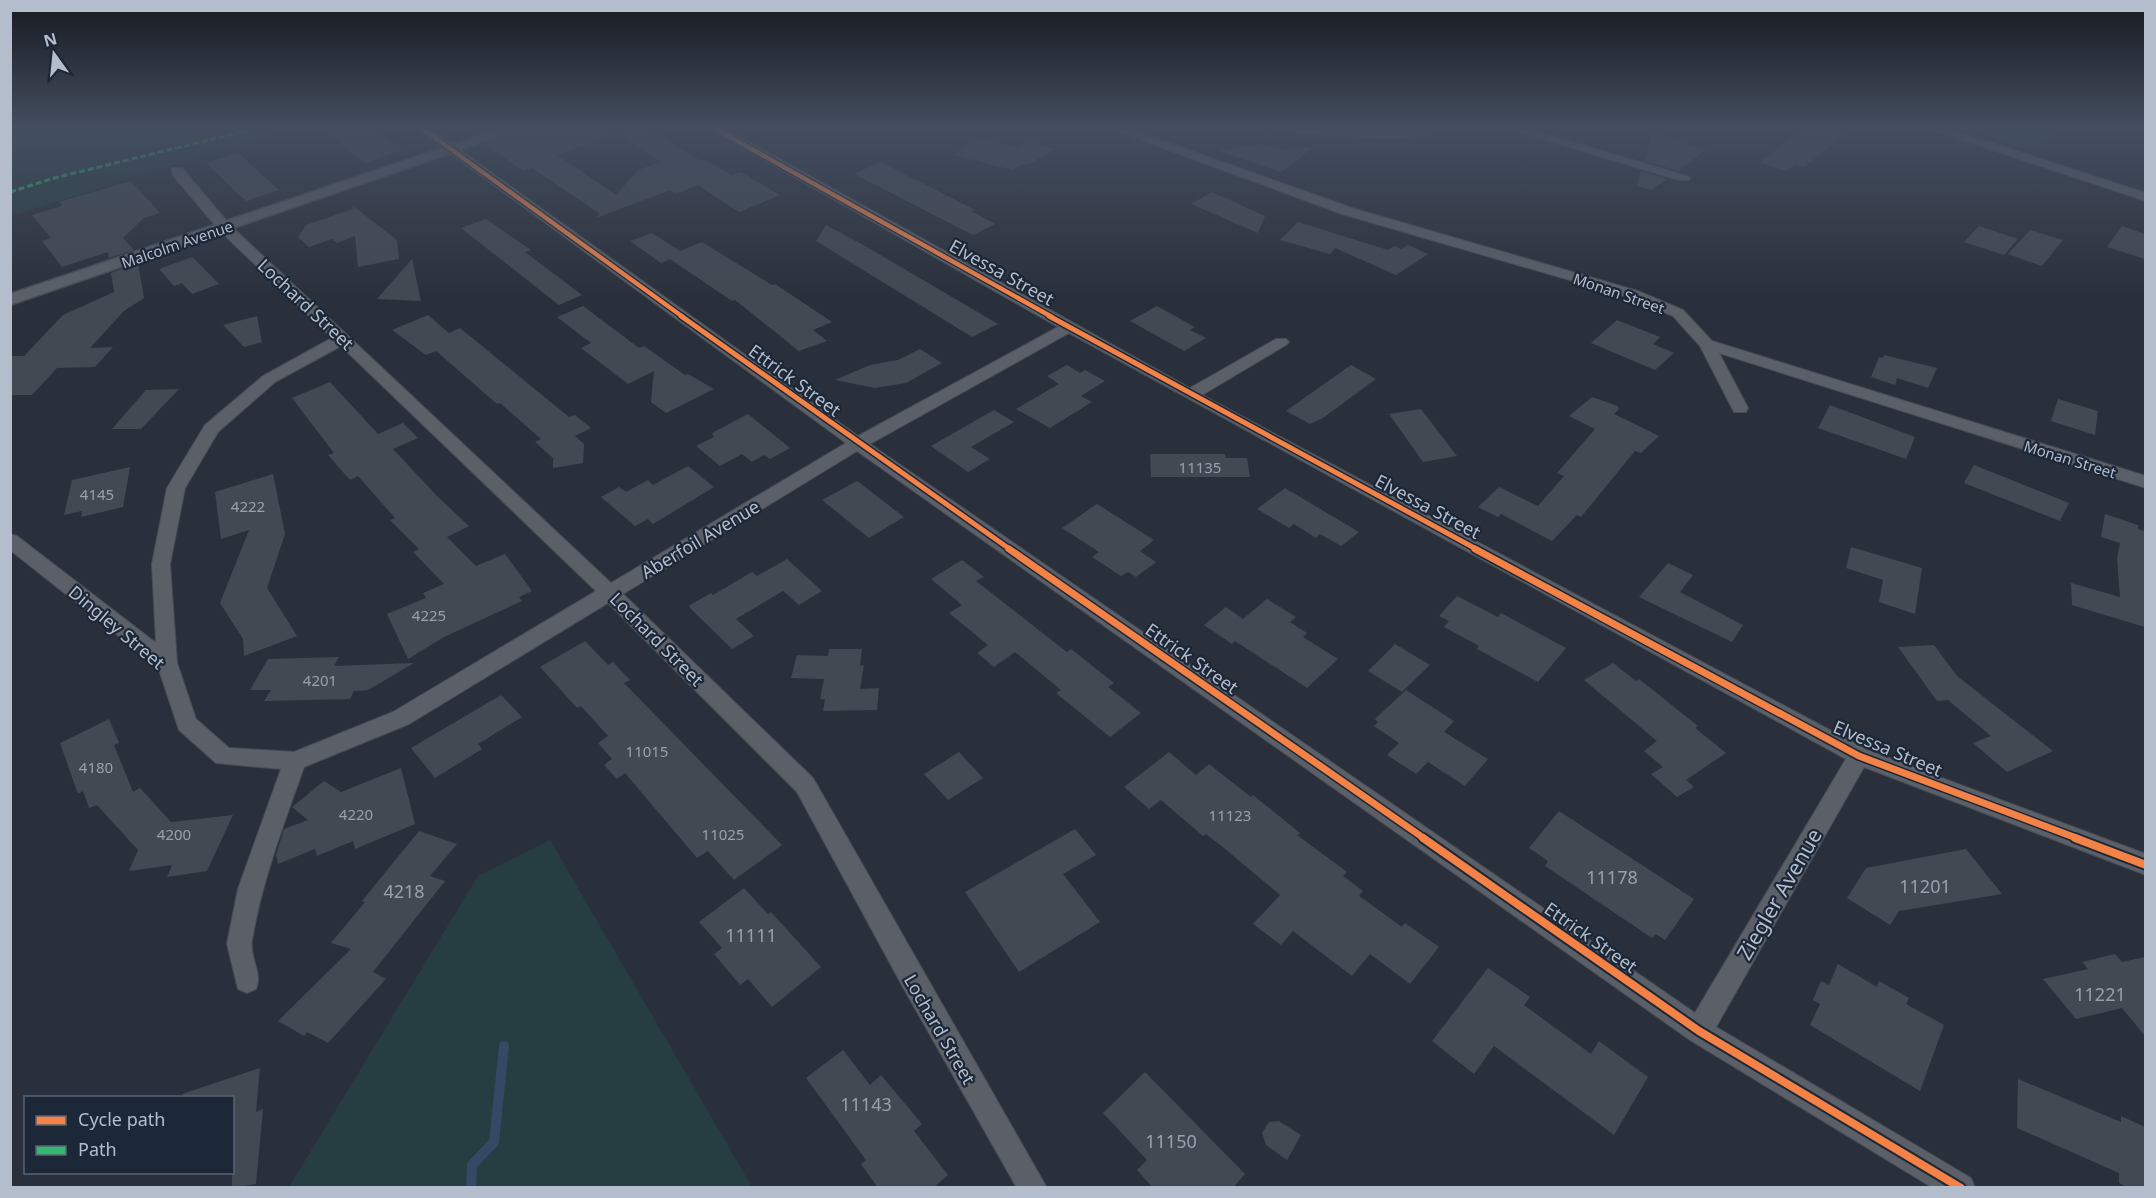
<svg xmlns="http://www.w3.org/2000/svg" width="2156" height="1198" viewBox="0 0 2156 1198" font-family="'Noto Sans',sans-serif">
<style>
.green{fill:#263d42}
.lines{fill:none;stroke-linecap:round;stroke-linejoin:round}
.stream{stroke:#354866;stroke-width:10}
.building{fill:#434952;fill-rule:evenodd}
.minor-casing{stroke:#474c54;stroke-width:2}
.tertiary-casing{stroke:#474c54;stroke-width:3}
.minor{fill:#5b6068;fill-rule:evenodd}
.tertiary{fill:#5b6068;fill-rule:evenodd}
.quiet{stroke:#33b770;stroke-width:3;stroke-dasharray:6 3;stroke-linecap:butt}
.cycleway-far3-casing{stroke:#1c2737;stroke-width:7}
.cycleway-far2-casing{stroke:#1c2737;stroke-width:8}
.cycleway-far1-casing{stroke:#1c2737;stroke-width:10}
.cycleway-casing{stroke:#1c2737;stroke-width:12}
.cycleway-far3{stroke:#f48246;stroke-width:4.5}
.cycleway-far2{stroke:#f48246;stroke-width:5}
.cycleway-far1{stroke:#f48246;stroke-width:7}
.cycleway{stroke:#f48246;stroke-width:8}
.labels{text-anchor:middle;dominant-baseline:central;stroke-width:4.5;stroke-linejoin:round;paint-order:stroke}
.far-street-label{font-size:15px;fill:#b4bdcc;stroke:#1c2737}
.number-label{font-size:15px;fill:#98a0ae}
.street-label{font-size:18px;fill:#b4bdcc;stroke:#1c2737}
.near-number-label{font-size:18px;fill:#98a0ae}
.near-street-label{font-size:21px;fill:#b4bdcc;stroke:#1c2737}
</style>
<rect width="100%" height="100%" fill="#2a303b"/>
<g class="green">
<polygon points="11,129 288,129 11,216"/>
<polygon points="1966,129 2064,129 2033,152"/>
<polygon points="550,840 752,1187 289,1187 478,876"/>
</g>
<g class="lines">
<polyline class="stream" points="471,1188 472,1165 494,1142 504,1046"/>
</g>
<g class="building">
<polygon points="322,129 375,129 402,150 365,163"/>
<path d="M 523,129 L 648,129 L 701,161 L 705,160 L 732,175 L 741,172 L 780,195 L 739,212 L 698,185 L 681,192 L 674,193 L 670,190 L 596,218 L 600,214 L 532,168 L 524,171 L 484,144 ZM 616,133 L 661,162 L 638,170 L 616,195 L 557,155 Z"/>
<polygon points="1802,129 1851,129 1804,167 1795,164 1786,171 1760,162"/>
<polygon points="1653,133 1706,150 1678,171 1644,161"/>
<polygon points="975,138 1018,148 1030,141 1054,149 1028,165 1023,164 1012,170 953,155"/>
<polygon points="1263,144 1285,149 1314,147 1281,172 1217,150"/>
<polygon points="238,153 279,190 246,201 206,163"/>
<polygon points="881,162 975,210 971,211 995,224 973,235 854,174"/>
<polygon points="1641,171 1667,179 1651,190 1637,186"/>
<polygon points="131,181 160,213 144,218 123,238 134,250 109,258 108,252 62,267 42,241 51,238 32,215 62,206 59,202"/>
<polygon points="1212,192 1265,216 1258,233 1191,204"/>
<polygon points="353,206 397,240 399,259 358,267 355,236 337,243 332,239 309,247 298,237 306,225 353,209"/>
<polygon points="486,219 531,250 525,252 582,295 559,305 461,228"/>
<polygon points="1298,222 1388,250 1395,246 1401,249 1408,245 1428,254 1396,275 1335,248 1330,254 1280,240"/>
<polygon points="826,225 867,247 998,324 972,337 816,241"/>
<polygon points="1979,226 2018,239 2004,255 1964,242"/>
<polygon points="2122,226 2145,234 2145,259 2107,247"/>
<polygon points="2030,230 2063,240 2042,266 2008,254"/>
<polygon points="652,233 680,251 702,242 772,285 775,284 832,322 813,330 827,341 799,351 735,300 732,301 670,259 661,263 630,241"/>
<polygon points="192,257 219,284 192,294 182,283 174,286 159,269"/>
<polygon points="412,259 421,301 377,299"/>
<polygon points="138,263 144,298 124,311 90,348 113,347 95,367 57,368 32,395 10,395 10,356 24,356 63,315 114,292 111,273"/>
<polygon points="583,306 639,348 644,346 685,375 688,374 714,389 666,413 651,402 654,371 628,384 581,348 591,343 557,317"/>
<polygon points="1157,306 1195,327 1190,330 1206,338 1184,351 1130,321"/>
<polygon points="428,315 449,333 460,328 569,417 575,415 591,428 575,436 584,444 583,463 553,468 553,458 535,442 541,439 500,403 497,404 436,351 426,355 392,330"/>
<polygon points="257,316 262,342 244,347 223,325"/>
<polygon points="1617,320 1660,337 1653,344 1674,353 1655,370 1591,343"/>
<polygon points="920,349 942,363 906,383 875,388 835,380 870,365 898,360"/>
<polygon points="1884,355 1937,368 1928,388 1897,378 1895,385 1871,377 1879,357 1883,358"/>
<polygon points="1067,365 1080,373 1085,370 1105,381 1081,396 1092,402 1050,428 1016,409 1059,384 1047,376"/>
<polygon points="1351,365 1376,379 1323,418 1310,424 1286,411"/>
<polygon points="330,382 378,434 403,423 418,438 393,449 437,496 469,526 447,537 476,566 505,554 532,591 519,597 522,601 444,637 408,659 387,614 426,598 423,593 444,584 413,552 419,549 390,520 395,518 358,476 350,480 328,455 334,453 292,398"/>
<polygon points="179,389 141,429 112,429 146,390"/>
<polygon points="1592,397 1618,406 1619,409 1614,414 1659,436 1641,453 1635,451 1581,517 1577,515 1552,541 1501,514 1498,517 1478,507 1499,487 1538,506 1564,476 1557,473 1595,429 1569,416"/>
<polygon points="2058,399 2098,411 2095,435 2051,421"/>
<polygon points="1830,405 1915,437 1906,459 1818,428"/>
<polygon points="1421,409 1457,456 1423,462 1389,414"/>
<polygon points="994,410 1014,422 971,447 990,459 968,472 931,446"/>
<polygon points="748,414 790,448 770,459 764,455 752,462 742,454 720,466 696,446 714,437 712,433"/>
<polygon points="1150,454 1225,454 1226,458 1247,458 1250,477 1151,477"/>
<polygon points="1974,465 2069,503 2060,521 1964,483"/>
<polygon points="688,466 714,487 653,524 648,519 635,526 601,497 619,487 626,492 648,480 653,485"/>
<polygon points="130,467 123,507 81,517 82,511 64,515 72,480"/>
<polygon points="273,474 285,534 267,588 297,636 244,656 243,639 220,603 249,530 221,539 215,492"/>
<polygon points="857,481 904,517 869,538 822,500"/>
<polygon points="1285,488 1359,532 1341,546 1320,534 1316,538 1294,524 1289,528 1257,509"/>
<polygon points="1097,504 1154,540 1140,551 1156,562 1136,577 1128,572 1121,576 1092,557 1099,552 1062,528"/>
<polygon points="2105,514 2138,525 2138,529 2145,531 2145,627 2072,605 2071,583 2120,597 2117,558 2120,543 2101,537"/>
<polygon points="1851,547 1922,568 1915,614 1879,602 1883,580 1846,568"/>
<polygon points="787,559 822,591 799,605 783,591 736,619 754,636 732,649 690,608 690,605 711,593 713,595 752,572 757,576"/>
<polygon points="962,560 984,577 976,581 1067,652 1071,649 1114,683 1108,687 1141,713 1110,737 1056,693 1061,690 1015,652 994,667 977,653 988,645 949,613 962,605 931,579"/>
<polygon points="1668,563 1693,575 1680,592 1743,625 1732,642 1639,597"/>
<polygon points="1457,596 1498,617 1501,613 1566,648 1538,682 1477,649 1479,646 1444,627 1449,621 1439,616"/>
<polygon points="1267,599 1296,617 1290,622 1307,633 1303,637 1338,659 1307,688 1235,641 1232,644 1204,625 1226,607 1243,619"/>
<polygon points="585,641 608,665 613,662 630,680 624,683 782,845 734,880 708,851 697,858 625,773 617,779 604,765 612,759 598,743 608,736 581,706 577,708 540,667"/>
<polygon points="1395,644 1430,665 1402,692 1368,671"/>
<polygon points="1934,645 1957,676 2053,751 2007,772 1973,743 1991,736 1948,700 1937,701 1898,647"/>
<polygon points="829,649 862,649 860,666 864,665 860,689 879,688 877,710 823,711 825,699 820,699 824,679 791,678 797,655 828,656"/>
<polygon points="339,657 334,666 414,663 368,690 354,691 350,699 264,701 271,690 250,690 268,659"/>
<polygon points="1613,663 1636,681 1639,679 1698,726 1695,728 1726,753 1686,780 1694,787 1677,797 1651,774 1663,767 1644,751 1657,741 1584,680"/>
<polygon points="1406,690 1454,721 1444,732 1488,759 1465,786 1428,762 1416,774 1387,755 1399,743 1374,726 1378,722 1375,719"/>
<polygon points="501,695 522,717 478,744 482,749 435,778 411,748"/>
<polygon points="109,719 119,743 114,745 133,792 140,788 171,822 233,815 207,871 167,877 172,865 129,871 138,850 97,805 89,808 83,791 78,794 60,743"/>
<polygon points="959,752 983,778 948,800 924,774"/>
<polygon points="1169,752 1196,775 1209,764 1251,797 1253,795 1300,833 1297,835 1347,872 1343,876 1363,891 1359,896 1402,927 1405,923 1439,947 1410,984 1370,954 1352,976 1293,931 1281,945 1253,924 1280,895 1224,848 1206,834 1203,836 1161,800 1149,809 1124,787"/>
<polygon points="401,768 415,824 355,849 353,841 317,856 315,849 278,864 276,855 284,829 308,820 292,807 324,781 341,792"/>
<polygon points="1559,811 1694,899 1665,940 1656,934 1652,938 1545,866 1548,861 1529,848"/>
<polygon points="1075,829 1096,855 1063,874 1100,922 1019,972 965,892"/>
<polygon points="419,831 457,844 430,876 445,881 373,972 386,979 328,1043 307,1032 304,1036 278,1021 351,949 331,943 365,902 362,901"/>
<polygon points="1966,849 2002,894 1899,911 1890,925 1847,898 1866,868"/>
<polygon points="744,888 768,914 771,912 821,967 772,1007 748,979 740,985 714,954 722,948 699,922"/>
<polygon points="2115,954 2122,962 2145,957 2145,1036 2122,1008 2076,1019 2043,979 2088,969 2082,962"/>
<polygon points="1838,964 1877,987 1879,981 1909,998 1906,1004 1944,1025 1920,1091 1810,1025 1820,1004 1813,1000 1821,981 1829,985"/>
<polygon points="1488,968 1530,997 1524,1005 1591,1054 1599,1041 1648,1077 1614,1135 1494,1046 1474,1074 1432,1041"/>
<polygon points="843,1050 870,1085 881,1075 922,1124 914,1131 948,1175 933,1188 878,1188 861,1164 866,1160 806,1078"/>
<polygon points="260,1068 256,1112 263,1109 256,1184 232,1188 232,1098 183,1098 182,1094"/>
<polygon points="1145,1072 1245,1174 1233,1188 1153,1188 1137,1170 1147,1160 1103,1113"/>
<polygon points="2018,1079 2121,1122 2121,1116 2145,1127 2145,1188 2129,1188 2119,1183 2119,1173 2017,1128"/>
<polygon points="1279,1121 1301,1135 1287,1160 1266,1145 1262,1133 1269,1122"/>
</g>
<g class="lines">
<defs>
<g id="minor">
<path d="M 417,129 L 431,129 L 858,436 L 1058,327 L 710,129 L 726,129 L 1190,388 L 1276,339 L 1286,339 L 1289,342 L 1286,345 L 1202,395 L 1867,750 L 2146,854 L 2146,875 L 1864,767 L 1716,1027 L 1971,1178 L 1975,1188 L 1933,1188 L 1690,1040 L 857,451 L 623,594 L 813,778 L 1047,1188 L 1017,1188 L 904,989 L 797,792 L 608,603 L 409,724 L 304,767 C 284,824 262,880 252,940 C 249,957 263,973 256,989 L 247,993 L 238,989 L 227,944 L 238,889 L 281,769 L 216,763 L 179,730 L 158,667 L 10,550 L 10,534 L 17,536 L 156,643 L 152,564 L 167,488 L 205,425 L 263,376 L 332,338 L 220,231 L 172,174 L 172,168 L 182,168 L 230,225 L 611,583 L 846,443 ZM 1069,333 L 1846,759 L 1695,1013 L 870,444 ZM 341,346 L 596,591 L 393,712 L 294,752 L 229,748 L 196,719 L 177,663 L 170,564 L 185,488 L 218,432 L 275,382 Z"/>
<polygon points="1111,129 1130,129 1352,208 1638,291 1683,310 1712,341 2146,476 2146,488 1719,353 1748,408 1746,412 1734,412 1700,346 1673,316 1628,297 1342,214"/>
<polygon points="1508,129 1529,129 1690,177 1689,180 1679,180"/>
<polygon points="1929,129 1949,129 2146,193 2146,201"/>
</g>
<g id="tertiary">
<polygon points="498,129 521,129 10,305 10,294"/>
<path d="M 1291,129 L 1439,129 C 1424,144 1323,134 1298,133 Z"/>
</g>
</defs>
<use href="#minor" class="minor-casing"/>
<use href="#tertiary" class="tertiary-casing"/>
<use href="#minor" class="minor"/>
<use href="#tertiary" class="tertiary"/>
<polyline class="quiet" points="10,192 54,178 254,129"/>
<defs>
<g id="cycleway-far3">
<polyline points="423,129 683,317"/>
<polyline points="716,129 1052,317"/>
</g>
<g id="cycleway-far2">
<polyline points="681,316 1011,550"/>
<polyline points="1049,316 1478,550"/>
</g>
<g id="cycleway-far1">
<polyline points="1009,549 1425,839"/>
<polyline points="1475,549 1859,756 2079,839"/>
</g>
<g id="cycleway">
<polyline points="1423,838 1699,1031 1961,1188"/>
<polyline points="2075,838 2146,865"/>
</g>
</defs>
<use href="#cycleway-far3" class="cycleway-far3-casing"/>
<use href="#cycleway-far2" class="cycleway-far2-casing"/>
<use href="#cycleway-far1" class="cycleway-far1-casing"/>
<use href="#cycleway" class="cycleway-casing"/>
<use href="#cycleway-far3" class="cycleway-far3"/>
<use href="#cycleway-far2" class="cycleway-far2"/>
<use href="#cycleway-far1" class="cycleway-far1"/>
<use href="#cycleway" class="cycleway"/>
</g>
<linearGradient id="sky" x2="0" y2="1"><stop stop-color="#171a20"/><stop offset="0.43" stop-color="#444e60"/><stop offset="1" stop-color="#444e60" stop-opacity="0"/></linearGradient>
<rect width="2156" height="297" fill="url(#sky)"/>
<g class="labels">
<g class="far-street-label">
<text transform="translate(177 244) rotate(-19)">Malcolm Avenue</text>
<text transform="translate(1619 293) rotate(19)">Monan Street</text>
<text transform="translate(2070 459) rotate(17)">Monan Street</text>
</g>
<g class="number-label">
<text x="1200" y="467">11135</text>
<text x="97" y="494">4145</text>
<text x="248" y="506">4222</text>
<text x="429" y="615">4225</text>
<text x="320" y="680">4201</text>
<text x="647" y="751">11015</text>
<text x="96" y="767">4180</text>
<text x="356" y="814">4220</text>
<text x="1230" y="815">11123</text>
<text x="174" y="834">4200</text>
<text x="723" y="834">11025</text>
</g>
<g class="street-label">
<text transform="translate(1002 272) rotate(29)">Elvessa Street</text>
<text transform="translate(306 304) rotate(43)">Lochard Street</text>
<text transform="translate(795 380) rotate(36)">Ettrick Street</text>
<text transform="translate(1428 506) rotate(28)">Elvessa Street</text>
<text transform="translate(700 539) rotate(-31)">Aberfoil Avenue</text>
<text transform="translate(117 627) rotate(40)">Dingley Street</text>
<text transform="translate(657 639) rotate(45)">Lochard Street</text>
<text transform="translate(1192 658) rotate(35)">Ettrick Street</text>
<text transform="translate(1888 748) rotate(23)">Elvessa Street</text>
<text transform="translate(1591 937) rotate(35)">Ettrick Street</text>
<text transform="translate(940 1029) rotate(60)">Lochard Street</text>
</g>
<g class="near-number-label">
<text x="1612" y="877">11178</text>
<text x="1925" y="886">11201</text>
<text x="404" y="891">4218</text>
<text x="751" y="935">11111</text>
<text x="2100" y="994">11221</text>
<text x="866" y="1104">11143</text>
<text x="1171" y="1141">11150</text>
</g>
<g class="near-street-label">
<text transform="translate(1779 894) rotate(-60)">Ziegler Avenue</text>
</g>
</g>
<rect width="2156" height="1198" fill="none" stroke="#b4bdcc" stroke-width="24"/>
<rect x="24" y="1096" width="210" height="78" fill="#1c2737" stroke="#596373" stroke-width="1.5"/>
<rect x="36" y="1116" width="30" height="9" fill="#f48246" stroke="#596373" stroke-width="1.5"/>
<text x="78" y="1126" font-size="18" fill="#b4bdcc">Cycle path</text>
<rect x="36" y="1146" width="30" height="9" fill="#33b770" stroke="#596373" stroke-width="1.5"/>
<text x="78" y="1156" font-size="18" fill="#b4bdcc">Path</text>
<g transform="translate(54 54) rotate(345)" stroke="#1c2737" stroke-width="4.5" paint-order="stroke">
<path d="M0-4.5L10 22L0 15L-10 22Z" fill="#b4bdcc"/>
<text y="-9" font-size="16" font-weight="bold" text-anchor="middle" fill="#b4bdcc">N</text>
</g>
</svg>
